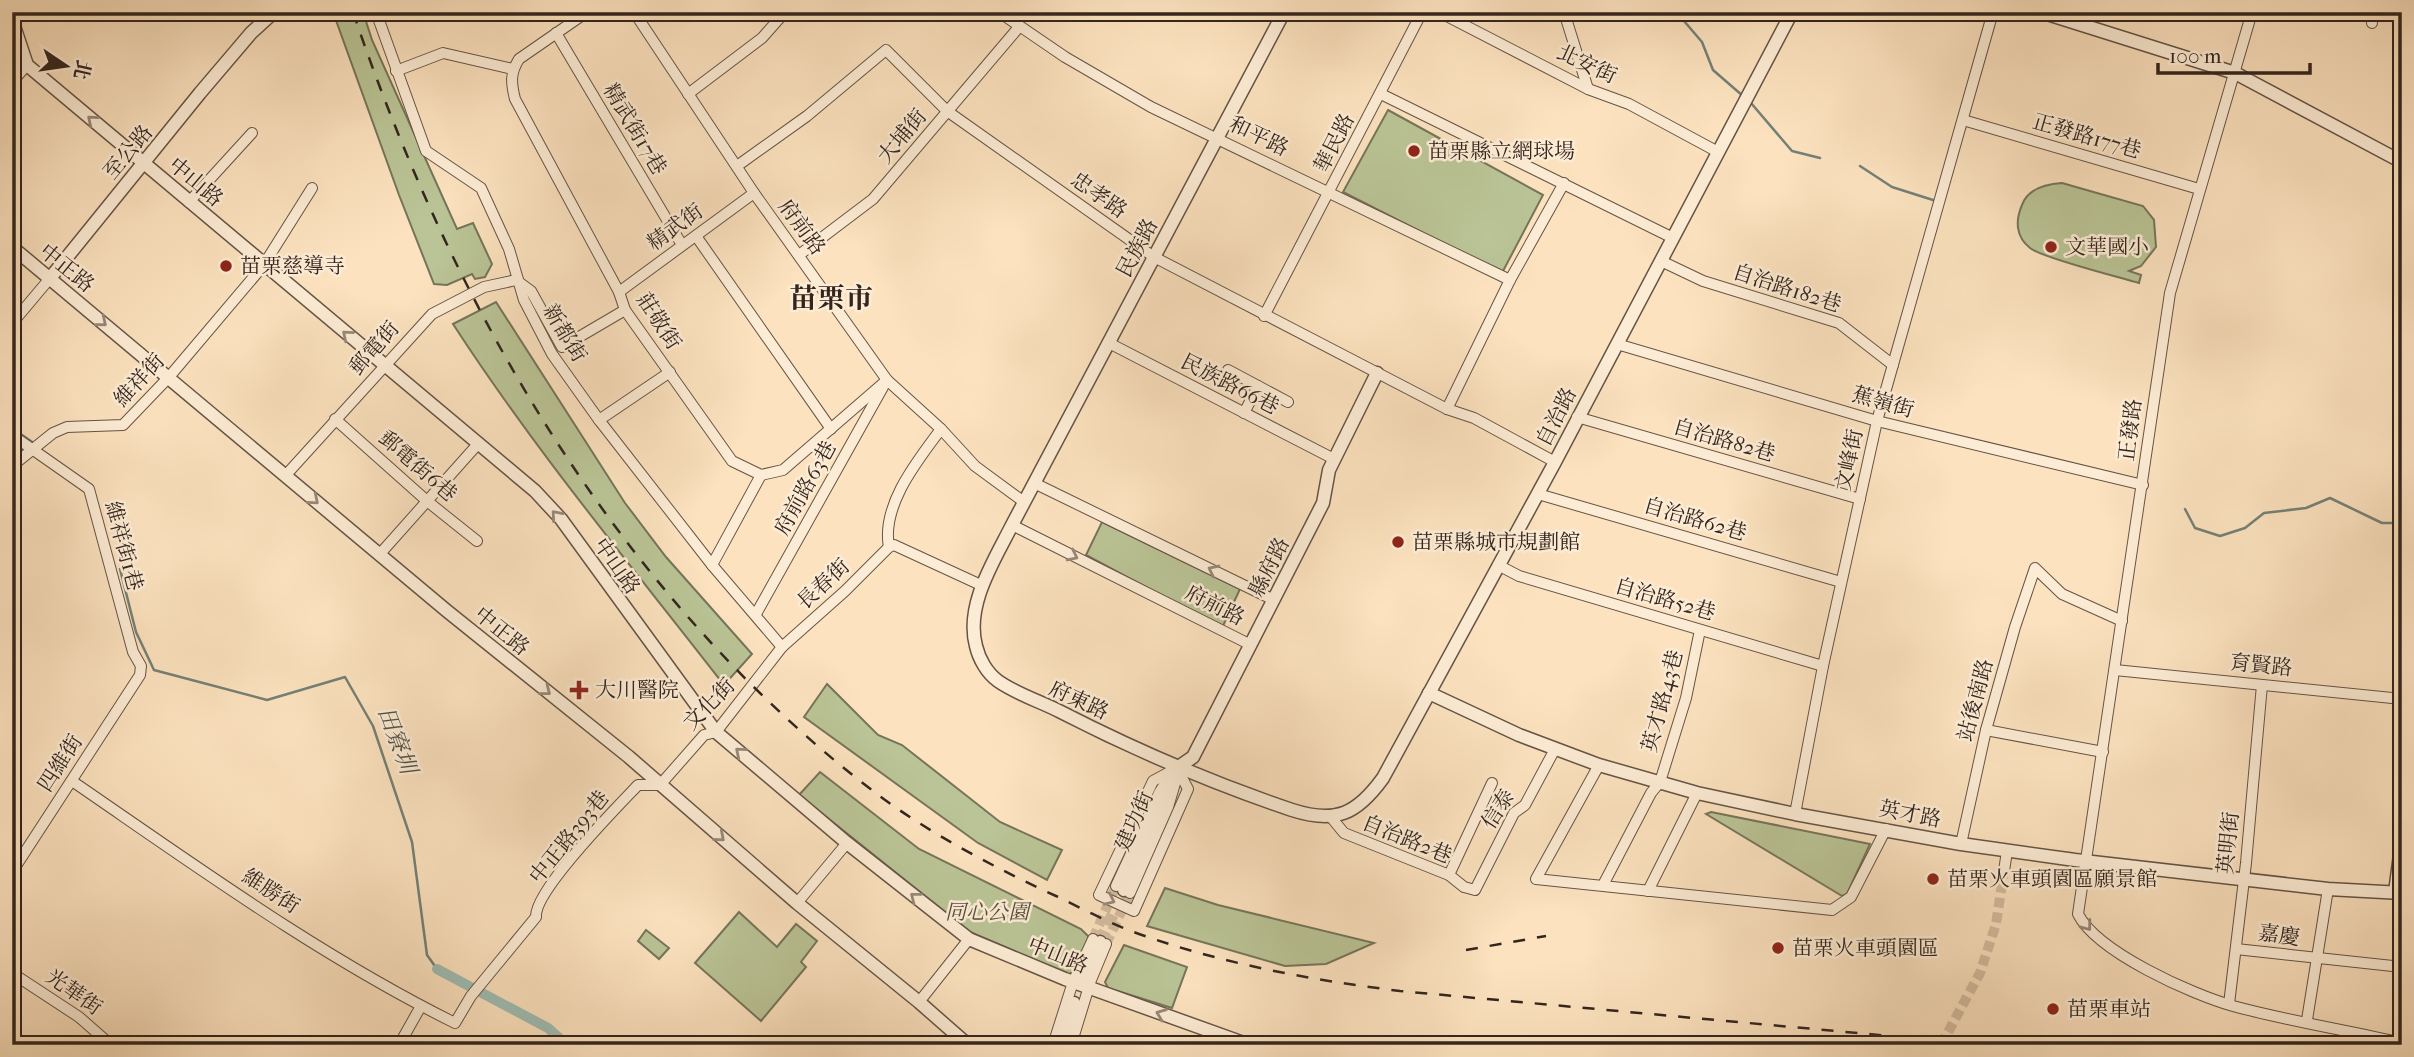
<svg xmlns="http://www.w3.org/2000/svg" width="2414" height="1057" viewBox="0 0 2414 1057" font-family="'IM FELL French Canon','Noto Serif TC',serif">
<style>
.green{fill:#bac496;stroke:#76745a;stroke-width:2}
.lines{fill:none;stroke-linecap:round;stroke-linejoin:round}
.stream{stroke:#748077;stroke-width:2.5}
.canal{stroke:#9fbdb3;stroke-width:10}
.minor-tunnel{stroke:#d4bc9f;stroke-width:10;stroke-dasharray:10 5;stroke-linecap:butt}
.tertiary-tunnel{stroke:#d4bc9f;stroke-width:12;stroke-dasharray:12 6;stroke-linecap:butt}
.minor-casing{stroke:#655446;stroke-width:12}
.tertiary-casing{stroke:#655446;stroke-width:15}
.minor{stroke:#fdecd5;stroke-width:10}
.tertiary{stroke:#fdecd5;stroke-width:12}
.rail{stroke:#33251e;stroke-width:2.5;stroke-dasharray:12 12;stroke-linecap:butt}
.oneway{stroke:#98887a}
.poi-dot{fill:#8f2418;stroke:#fdecd5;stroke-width:2.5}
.labels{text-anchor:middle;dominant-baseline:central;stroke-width:5;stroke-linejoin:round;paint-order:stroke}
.street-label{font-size:21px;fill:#33251e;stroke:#fdecd5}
.poi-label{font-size:21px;fill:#33251e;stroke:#fdecd5;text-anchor:start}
.park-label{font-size:21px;font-style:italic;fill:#554d3c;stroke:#fdecd5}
.water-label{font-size:23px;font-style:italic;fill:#53534b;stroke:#fdecd5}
.district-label{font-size:28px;font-weight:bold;fill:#33251e;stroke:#fdecd5}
</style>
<rect width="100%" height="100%" fill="#fce2bf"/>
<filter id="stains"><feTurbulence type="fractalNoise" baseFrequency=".00286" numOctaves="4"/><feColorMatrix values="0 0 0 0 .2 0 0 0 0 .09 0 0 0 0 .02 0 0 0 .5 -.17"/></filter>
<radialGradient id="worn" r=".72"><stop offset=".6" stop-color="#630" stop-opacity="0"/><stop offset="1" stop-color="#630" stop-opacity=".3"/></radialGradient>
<g class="green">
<polygon points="333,12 363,12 372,40 457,229 473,223 492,264 485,277 475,279 472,274 447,285 434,284 399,195"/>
<polygon points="1388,110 1543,195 1502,273 1343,192"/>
<path d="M 2062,183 L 2143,206 L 2154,220 L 2156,247 L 2141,266 L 2129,271 L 2141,275 L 2139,283 C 2119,277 2042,258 2030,248 C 2016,237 2015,221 2022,205 C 2028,188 2047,184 2062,183 Z"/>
<path d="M 496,302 L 625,503 L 666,557 L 752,654 L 724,685 C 631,565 536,452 453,324 Z"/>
<polygon points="1102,522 1240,589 1222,628 1086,555"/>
<polygon points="827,684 878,735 902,745 1000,822 1062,850 1047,880 978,843 804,717"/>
<polygon points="820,772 919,849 1081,929 1090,938 1070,975 970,932 799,795"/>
<polygon points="1711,812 1870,844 1847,894 1842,896 1706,814"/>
<polygon points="1165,888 1218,905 1374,943 1326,964 1285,966 1147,926"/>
<polygon points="739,912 777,947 796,924 817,941 801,962 806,967 761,1021 695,963"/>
<polygon points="646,930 669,948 659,959 638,941"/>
<polygon points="1124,945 1187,967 1172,1008 1108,988 1105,982"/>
</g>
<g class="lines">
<g class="stream">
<polyline points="1649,12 1684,21 1702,42 1713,70 1743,96"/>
<polyline points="1751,103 1792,151 1820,158"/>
<polyline points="1860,166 1892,187 1933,200"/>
<polyline points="12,428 35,444"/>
<polyline points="2185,509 2195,528 2220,536 2245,528 2264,513 2306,508 2330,498 2382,523 2402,523"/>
<polyline points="120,569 136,632 154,670 267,700 345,677 373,726 412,842 427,955 437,969"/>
</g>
<polyline class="canal" points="437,969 548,1028 567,1045"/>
<g class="minor-tunnel">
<polyline points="1093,939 1116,886"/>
<polyline points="1106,944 1130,893"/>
<polyline points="1941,1045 1980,973 1996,924 2004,871"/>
</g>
<polyline class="tertiary-tunnel" points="1100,942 1124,890"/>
<defs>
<g id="minor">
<polyline points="376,12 426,151 481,188 509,249 524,300 552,354 599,420 712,565 782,647"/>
<path d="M 587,12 L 519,59 C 510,73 511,83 515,99 L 619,292 L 625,310 L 732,461 L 761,475 L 783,470 L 887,380"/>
<polyline points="634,12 754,193 887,380 941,429 975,466 1024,502"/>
<polyline points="999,12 1065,57 1151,107 1510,280"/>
<polyline points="1439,12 1588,89 1629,104 1718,152"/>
<polyline points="1564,12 1588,89"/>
<path d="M 2252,12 L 2170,293 L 2078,914 C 2097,952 2191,994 2233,1006 C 2288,1021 2346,1030 2402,1043"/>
<polyline points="2371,12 2372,23"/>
<polyline points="556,33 682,245"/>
<polyline points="396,71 443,53 513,69"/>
<polyline points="12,82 27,65"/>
<polyline points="688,94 762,38 785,12"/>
<polyline points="1381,94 1673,238"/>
<polyline points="1963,120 2199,189"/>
<polyline points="737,166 807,116 886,50 947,111 1154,257 1447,409 1474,418 1555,462"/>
<polyline points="189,202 252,133"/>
<polyline points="696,236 831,429"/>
<polyline points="799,255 873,199 1019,27"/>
<polyline points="1661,261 1703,281 1839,323 1893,365"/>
<polyline points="619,292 754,193"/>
<polyline points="1264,316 1422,12"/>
<polyline points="14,321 51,277"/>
<polyline points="1109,343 1334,459"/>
<polyline points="1617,344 1877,421 2143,485"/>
<polyline points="1228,370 1288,402"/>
<polyline points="1447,409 1510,280 1564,183"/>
<polyline points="1244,413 1258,386"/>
<polyline points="1577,417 1860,499"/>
<polyline points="335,419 427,501 477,541"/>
<polyline points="599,420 670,372"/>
<polyline points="12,435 89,489 133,652 141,666 140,675 12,872"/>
<polyline points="12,466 53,433 67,427 123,425 169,377 263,266 312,188"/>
<polyline points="285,476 432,314 484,287 516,280 531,291 562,347 625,310"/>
<polyline points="1034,483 1274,600"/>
<polyline points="1538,494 1841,582"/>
<polyline points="1012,525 1251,645"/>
<path d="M 889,547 C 881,505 918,460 941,429"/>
<polyline points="379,555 477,445"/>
<polyline points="712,565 761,475"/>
<polyline points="1498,565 1519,576 1823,666"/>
<polyline points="756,614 883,387"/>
<polyline points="2115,670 2402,699"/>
<polyline points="1986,730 2103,752"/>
<polyline points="1599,765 1536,879 1832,910 1851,897 1886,829"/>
<polygon points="1177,768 1188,789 1134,911 1099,895 1153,781"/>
<path d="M 72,781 C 196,866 320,956 455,1023 L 471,996 L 536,917 C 534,891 617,807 638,785 L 660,785 L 704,735 L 716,732 L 782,647 L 845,591 L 889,547 L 894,545 L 983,586"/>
<polyline points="1795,814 1823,666 1877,421 1993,12"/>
<polyline points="1330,816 1344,833 1449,875 1464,887 1475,890 1514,813 1525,805 1555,749"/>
<polyline points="1961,844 1986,730 2015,627 2035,568 2062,594 2122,621"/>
<polyline points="2004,871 2007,851"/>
<polyline points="1449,875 1492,783"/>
<polyline points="1603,885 1651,793 1660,782 1686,698 1700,630"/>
<polyline points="1116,886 1159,793 1168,779"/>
<polyline points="1648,891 1697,793"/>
<polyline points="1130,893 1168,807 1176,780"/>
<polyline points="797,903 847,843"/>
<polyline points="2236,949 2402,967"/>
<polyline points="12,973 79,1017 111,1045"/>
<polyline points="919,1002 969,939"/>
<polyline points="2229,1004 2246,863 2262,685"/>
<polyline points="2307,1020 2328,889"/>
<polyline points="399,1045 421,1006"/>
<polyline points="1053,1045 1073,982 1093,939"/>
<polyline points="1071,1045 1091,980 1106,944"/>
</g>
<g id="tertiary">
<path d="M 1284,12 L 1012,525 C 994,561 965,605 976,646 C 979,659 987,673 998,681 C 1018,695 1040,701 1061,712 C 1135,750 1212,783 1292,810 C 1336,824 1357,814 1383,778 L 1555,462 L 1792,12"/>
<polyline points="2041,12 2235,73 2402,162"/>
<polyline points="12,20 27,65 535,491 561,519 716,732 847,843 969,939 1065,979 1249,1045"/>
<polyline points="12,247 447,611 629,757 797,903 919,1002 968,1045"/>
<polyline points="51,277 200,93 251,33 274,12"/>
<polyline points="1429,693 1519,735 1599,765 1697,793 1795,814 1961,844 2075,860 2328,889 2402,893"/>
<polyline points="1177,768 1193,757 1323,503 1329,470 1377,373"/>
<polyline points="1124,890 1177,768"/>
<polyline points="2395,892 2402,840"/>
<polyline points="1084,977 1100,942"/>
<polyline points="1061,1045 1074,1003"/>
</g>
</defs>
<use href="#minor" class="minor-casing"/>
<use href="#tertiary" class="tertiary-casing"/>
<use href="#minor" class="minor"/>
<use href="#tertiary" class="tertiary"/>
<g class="rail">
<path d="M 353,12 C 454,311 622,601 877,794 C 927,832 999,870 1056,896 C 1083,909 1111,924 1139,934 C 1224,964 1311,980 1400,991 L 1988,1045"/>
<polyline points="1466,950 1546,936"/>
</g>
</g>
<defs><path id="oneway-chevron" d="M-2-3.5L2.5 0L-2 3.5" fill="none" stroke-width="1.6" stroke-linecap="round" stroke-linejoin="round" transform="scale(1.75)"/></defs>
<g class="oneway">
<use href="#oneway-chevron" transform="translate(92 120) rotate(-140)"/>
<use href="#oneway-chevron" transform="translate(102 322) rotate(39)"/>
<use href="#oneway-chevron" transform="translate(347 335) rotate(-140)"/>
<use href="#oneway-chevron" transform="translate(314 500) rotate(40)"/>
<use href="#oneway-chevron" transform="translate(556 515) rotate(-131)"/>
<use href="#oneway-chevron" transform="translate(1073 556) rotate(26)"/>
<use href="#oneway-chevron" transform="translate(1213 570) rotate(-154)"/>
<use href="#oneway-chevron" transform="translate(546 691) rotate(38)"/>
<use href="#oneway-chevron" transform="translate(740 752) rotate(-140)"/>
<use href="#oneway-chevron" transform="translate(720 837) rotate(41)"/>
<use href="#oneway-chevron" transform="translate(915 897) rotate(-142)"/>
<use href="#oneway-chevron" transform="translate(1110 900) rotate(25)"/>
<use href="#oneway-chevron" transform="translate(2087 926) rotate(53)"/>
<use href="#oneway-chevron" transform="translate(1161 1014) rotate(-159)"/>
</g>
<g class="poi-dot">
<circle cx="1414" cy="151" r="7"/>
<circle cx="2051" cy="247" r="7"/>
<circle cx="226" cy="266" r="7"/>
<circle cx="1398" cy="542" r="7"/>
<path d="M575.5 679.5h7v7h7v7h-7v7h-7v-7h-7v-7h7z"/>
<circle cx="1933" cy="879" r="7"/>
<circle cx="1778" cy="948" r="7"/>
<circle cx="2053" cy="1009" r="7"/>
</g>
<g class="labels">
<g class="street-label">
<text transform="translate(1587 64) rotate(25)">北安街</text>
<text transform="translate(635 129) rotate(59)">精武街17巷</text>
<text transform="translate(902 136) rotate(-50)">大埔街</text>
<text transform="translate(1259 136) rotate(26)">和平路</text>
<text transform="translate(2087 136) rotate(16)">正發路177巷</text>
<text transform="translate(1334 143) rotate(-63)">華民路</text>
<text transform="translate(128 152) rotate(-50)">至公路</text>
<text transform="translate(196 182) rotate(40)">中山路</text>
<text transform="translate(1099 195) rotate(35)">忠孝路</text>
<text transform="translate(675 227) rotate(-36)">精武街</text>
<text transform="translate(802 227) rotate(54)">府前路</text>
<text transform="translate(1137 248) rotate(-62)">民族路</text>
<text transform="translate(67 268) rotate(39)">中正路</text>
<text transform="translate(1787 288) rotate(18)">自治路182巷</text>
<text transform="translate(659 321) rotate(57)">莊敬街</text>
<text transform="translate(565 333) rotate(59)">新都街</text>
<text transform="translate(374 348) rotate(-49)">郵電街</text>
<text transform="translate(139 380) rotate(-47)">維祥街</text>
<text transform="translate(1230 384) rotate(27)">民族路66巷</text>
<text transform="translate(1883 402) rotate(16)">蕉嶺街</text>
<text transform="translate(1556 417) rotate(-63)">自治路</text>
<text transform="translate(2130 430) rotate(-83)">正發路</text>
<text transform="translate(1724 440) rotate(16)">自治路82巷</text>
<text transform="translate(1849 460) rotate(-78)">文峰街</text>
<text transform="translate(418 466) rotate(41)">郵電街6巷</text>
<text transform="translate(805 488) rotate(-61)">府前路63巷</text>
<text transform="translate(1695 519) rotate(16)">自治路62巷</text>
<text transform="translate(124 546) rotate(75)">維祥街1巷</text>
<text transform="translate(617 566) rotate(55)">中山路</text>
<text transform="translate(1269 567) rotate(-63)">縣府路</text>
<text transform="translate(823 584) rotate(-43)">長春街</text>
<text transform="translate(1665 599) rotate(16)">自治路52巷</text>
<text transform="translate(1215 605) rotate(27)">府前路</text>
<text transform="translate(502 631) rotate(39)">中正路</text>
<text transform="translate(2261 665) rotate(6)">育賢路</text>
<text transform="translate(1079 700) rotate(25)">府東路</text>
<text transform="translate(1975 700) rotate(-75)">站後南路</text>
<text transform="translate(1662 701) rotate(-75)">英才路43巷</text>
<text transform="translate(709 704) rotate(-45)">文化街</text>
<text transform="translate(60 763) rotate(-57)">四維街</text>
<text transform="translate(1498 809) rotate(-57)">信泰</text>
<text transform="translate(1910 814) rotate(11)">英才路</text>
<text transform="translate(1134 821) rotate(-66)">建功街</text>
<text transform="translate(569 837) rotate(-51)">中正路393巷</text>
<text transform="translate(1407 839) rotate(22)">自治路2巷</text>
<text transform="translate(2228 843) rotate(-84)">英明街</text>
<text transform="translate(271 891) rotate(33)">維勝街</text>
<text transform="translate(2279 935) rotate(8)">嘉慶</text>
<text transform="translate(1058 955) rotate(22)">中山路</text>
<text transform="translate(74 992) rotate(35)">光華街</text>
</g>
<g class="poi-label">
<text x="1428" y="151">苗栗縣立網球場</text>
<text x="2065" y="247">文華國小</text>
<text x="240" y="266">苗栗慈導寺</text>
<text x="1412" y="542">苗栗縣城市規劃館</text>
<text x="595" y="690">大川醫院</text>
<text x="1947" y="879">苗栗火車頭園區願景館</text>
<text x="1792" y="948">苗栗火車頭園區</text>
<text x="2067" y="1009">苗栗車站</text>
</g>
<g class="park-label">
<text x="987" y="912">同心公園</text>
</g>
<g class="water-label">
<text transform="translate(397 740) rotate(69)">田寮圳</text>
</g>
<g class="district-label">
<text x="831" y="298">苗栗市</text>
</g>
</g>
<rect width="2414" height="1057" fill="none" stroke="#fce2bf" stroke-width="42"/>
<rect x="14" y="14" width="2386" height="1029" fill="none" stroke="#33251e" stroke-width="3.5"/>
<rect x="21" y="21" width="2372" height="1015" fill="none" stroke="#33251e" stroke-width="2"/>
<g transform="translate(66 66) rotate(103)" stroke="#fdecd5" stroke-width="5" paint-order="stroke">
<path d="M0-5L12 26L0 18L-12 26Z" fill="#33251e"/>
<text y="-10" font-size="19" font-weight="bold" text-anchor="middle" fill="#33251e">北</text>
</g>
<path d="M2158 63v10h152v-10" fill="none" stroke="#33251e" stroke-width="3.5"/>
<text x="2169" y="63" font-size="21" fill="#33251e" stroke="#fdecd5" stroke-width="5" paint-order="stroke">100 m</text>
<rect width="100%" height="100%" filter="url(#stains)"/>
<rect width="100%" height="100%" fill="url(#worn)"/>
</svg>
